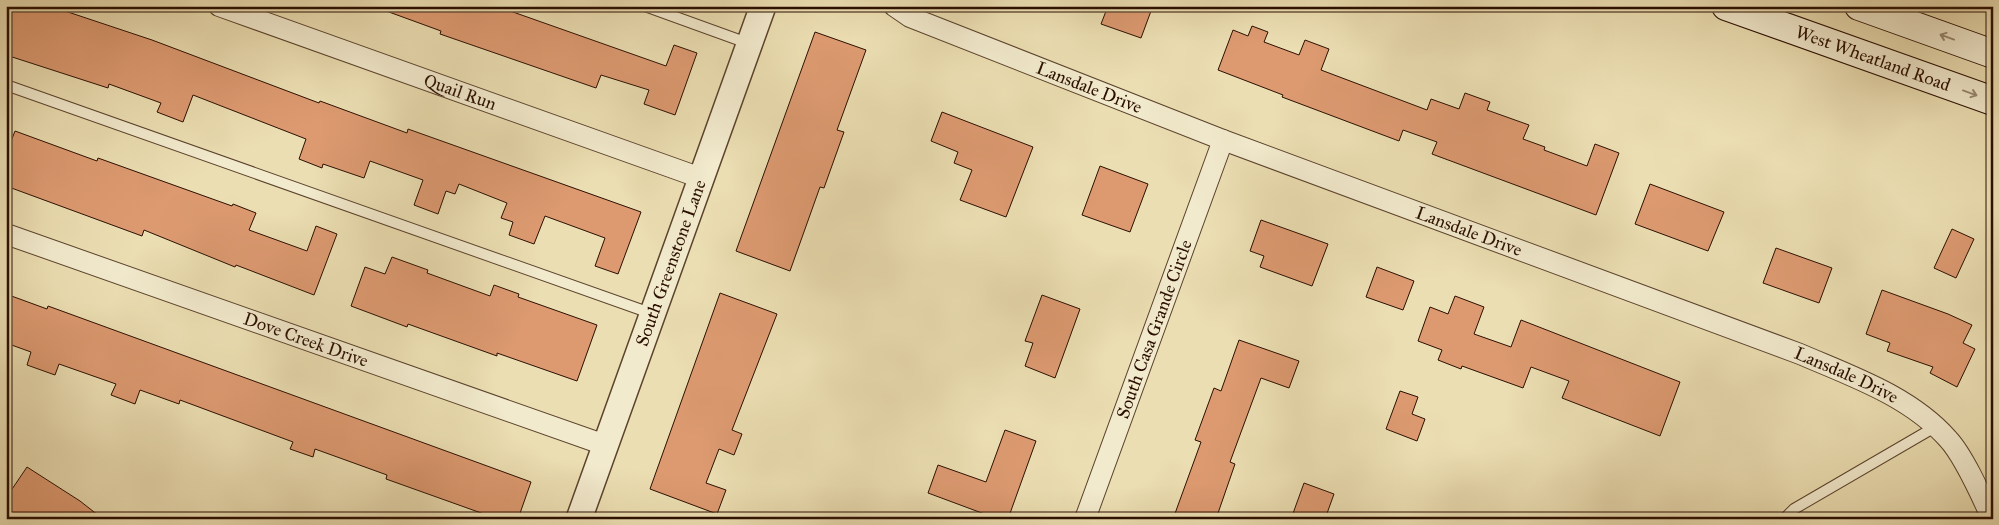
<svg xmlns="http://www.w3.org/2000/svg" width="1999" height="525" viewBox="0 0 1999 525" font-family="'IM FELL Great Primer',serif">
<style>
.building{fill:#dd9a71;stroke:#2b0f00}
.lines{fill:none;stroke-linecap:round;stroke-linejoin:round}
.service-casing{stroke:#5b432c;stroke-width:12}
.minor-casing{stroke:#5b432c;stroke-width:22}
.tertiary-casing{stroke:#5b432c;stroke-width:28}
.secondary-casing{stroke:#2b0f00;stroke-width:30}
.service{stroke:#f2eacd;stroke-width:10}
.minor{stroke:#f2eacd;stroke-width:20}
.tertiary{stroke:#f2eacd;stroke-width:25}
.secondary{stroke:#f2eacd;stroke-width:28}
.oneway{stroke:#988771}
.labels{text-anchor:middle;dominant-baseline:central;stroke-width:4.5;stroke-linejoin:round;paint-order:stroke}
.street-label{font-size:18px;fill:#2b0f00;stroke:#f2eacd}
</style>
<rect width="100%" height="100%" fill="#ebdeb2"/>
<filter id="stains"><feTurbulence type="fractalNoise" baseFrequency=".004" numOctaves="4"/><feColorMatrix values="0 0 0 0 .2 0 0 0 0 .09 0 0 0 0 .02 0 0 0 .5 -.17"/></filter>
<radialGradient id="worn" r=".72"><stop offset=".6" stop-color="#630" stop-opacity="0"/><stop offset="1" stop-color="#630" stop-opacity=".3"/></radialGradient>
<g class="building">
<polygon points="6,6 50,6 152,40 319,103 320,101 407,133 408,129 641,212 618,274 595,266 605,238 545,216 534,244 509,235 513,222 501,218 507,203 459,184 455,194 446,191 438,214 414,205 423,180 370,161 364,178 323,164 322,168 299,159 306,139 193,95 183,122 157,112 161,103 109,84 108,88 6,55"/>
<polygon points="379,6 496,6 666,66 674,45 697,53 675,115 644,104 649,90 601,75 596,88 440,34 441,31 378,8"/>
<polygon points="1108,6 1139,6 1151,11 1141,38 1101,24"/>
<polygon points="1252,26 1268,32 1264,42 1299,55 1305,40 1329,49 1321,70 1427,110 1431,99 1459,109 1465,93 1490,102 1487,110 1529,125 1523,139 1545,147 1544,150 1587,166 1595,144 1619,153 1596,215 1432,154 1437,142 1403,130 1399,141 1282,97 1283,95 1218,70 1233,30 1248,36"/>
<polygon points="815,32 866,50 837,130 844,132 824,188 820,187 790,271 736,251"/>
<polygon points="942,112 1033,147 1006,217 960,200 972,170 954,163 958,152 931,141"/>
<polygon points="15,131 97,161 98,158 232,206 233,204 256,213 249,230 307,251 316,226 337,234 314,295 236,265 235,267 144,230 142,236 6,186 6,154"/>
<polygon points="1100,166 1148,184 1130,232 1082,215"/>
<polygon points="1650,184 1724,212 1708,251 1635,224"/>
<polygon points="1261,220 1328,244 1312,286 1260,267 1264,256 1250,251"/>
<polygon points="1952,229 1974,239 1956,278 1934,268"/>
<polygon points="1776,248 1832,268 1819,303 1763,283"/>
<polygon points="392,257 428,270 427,273 490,296 494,285 519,294 518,297 597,325 577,381 497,353 497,356 408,324 407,327 351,306 365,267 385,274"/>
<polygon points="1377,267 1414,281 1403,310 1366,297"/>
<polygon points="1882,290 1948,314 1972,325 1963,343 1975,349 1957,387 1930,373 1933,367 1887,351 1890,343 1866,334"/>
<polygon points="720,293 777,314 732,430 742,434 734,455 719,449 706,483 726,490 717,514 650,489"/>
<polygon points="6,294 47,309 48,306 531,482 518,519 498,519 386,479 387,475 315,449 313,457 290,449 293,442 180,400 179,404 140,390 135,404 111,395 116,384 59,364 55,375 27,365 31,352 6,343"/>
<polygon points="1042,295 1080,309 1055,378 1025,366 1033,343 1025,341"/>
<polygon points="1455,296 1484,307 1474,334 1511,347 1521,320 1680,382 1660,436 1562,398 1569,381 1531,367 1523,388 1462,366 1461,369 1438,360 1442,350 1418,341 1430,307 1448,314"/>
<polygon points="1239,340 1299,361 1289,388 1261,378 1230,462 1235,464 1216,519 1173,519 1201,442 1195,440 1214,388 1221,391"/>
<polygon points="1400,391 1418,397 1412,414 1425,419 1417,441 1386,429"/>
<polygon points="1005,430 1036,441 1008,519 998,519 928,493 938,465 986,482"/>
<polygon points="27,467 80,501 103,519 6,519 6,498"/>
<polygon points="1304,483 1334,494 1325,519 1291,519"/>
</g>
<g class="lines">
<defs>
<g id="service">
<polyline points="645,6 750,44"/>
<polyline points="6,85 653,314"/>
<polyline points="1784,519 1794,509 1935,427"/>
</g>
<g id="minor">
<path id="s1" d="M 219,6 L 701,178"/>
<path id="s2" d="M 894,6 L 910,17 L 1223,140 L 1800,354 C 1851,376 1910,396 1948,439 C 1964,456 1982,497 1992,519"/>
<path id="s3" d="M 6,234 L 605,445"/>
<path id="s4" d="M 1085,519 L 1223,140"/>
</g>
<g id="tertiary">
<path id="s5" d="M 579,519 L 763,6"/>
</g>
<g id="secondary">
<path id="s6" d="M 1726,6 L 1993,101"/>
<polyline points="1859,6 1993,54"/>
</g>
</defs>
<use href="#service" class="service-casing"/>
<use href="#minor" class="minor-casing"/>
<use href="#tertiary" class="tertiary-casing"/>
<use href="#secondary" class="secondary-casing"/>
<use href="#service" class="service"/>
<use href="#minor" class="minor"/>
<use href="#tertiary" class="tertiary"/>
<use href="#secondary" class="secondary"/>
</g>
<defs><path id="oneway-shaft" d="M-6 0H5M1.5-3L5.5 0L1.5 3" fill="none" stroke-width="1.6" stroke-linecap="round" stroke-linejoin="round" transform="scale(1.25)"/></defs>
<g class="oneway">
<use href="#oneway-shaft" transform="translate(1947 37) rotate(-160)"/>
<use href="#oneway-shaft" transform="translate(1970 93) rotate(20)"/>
</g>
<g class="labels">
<g class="street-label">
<text stroke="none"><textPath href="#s6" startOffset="156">West Wheatland Road</textPath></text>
<text stroke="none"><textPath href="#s2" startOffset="212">Lansdale Drive</textPath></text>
<text stroke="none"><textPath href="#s1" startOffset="256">Quail Run</textPath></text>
<text stroke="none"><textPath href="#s2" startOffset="618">Lansdale Drive</textPath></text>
<text stroke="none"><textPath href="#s5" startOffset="272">South Greenstone Lane</textPath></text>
<text stroke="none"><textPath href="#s4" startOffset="202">South Casa Grande Circle</textPath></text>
<text stroke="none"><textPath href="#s3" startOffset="318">Dove Creek Drive</textPath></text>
<text stroke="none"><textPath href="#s2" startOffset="1022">Lansdale Drive</textPath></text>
</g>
</g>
<rect width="1999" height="525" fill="none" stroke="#ebdeb2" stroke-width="25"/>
<rect x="8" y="8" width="1984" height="510" fill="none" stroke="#2b0f00" stroke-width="2.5"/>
<rect x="12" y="12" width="1974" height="500" fill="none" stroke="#2b0f00"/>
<rect width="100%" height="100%" filter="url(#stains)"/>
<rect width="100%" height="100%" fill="url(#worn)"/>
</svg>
